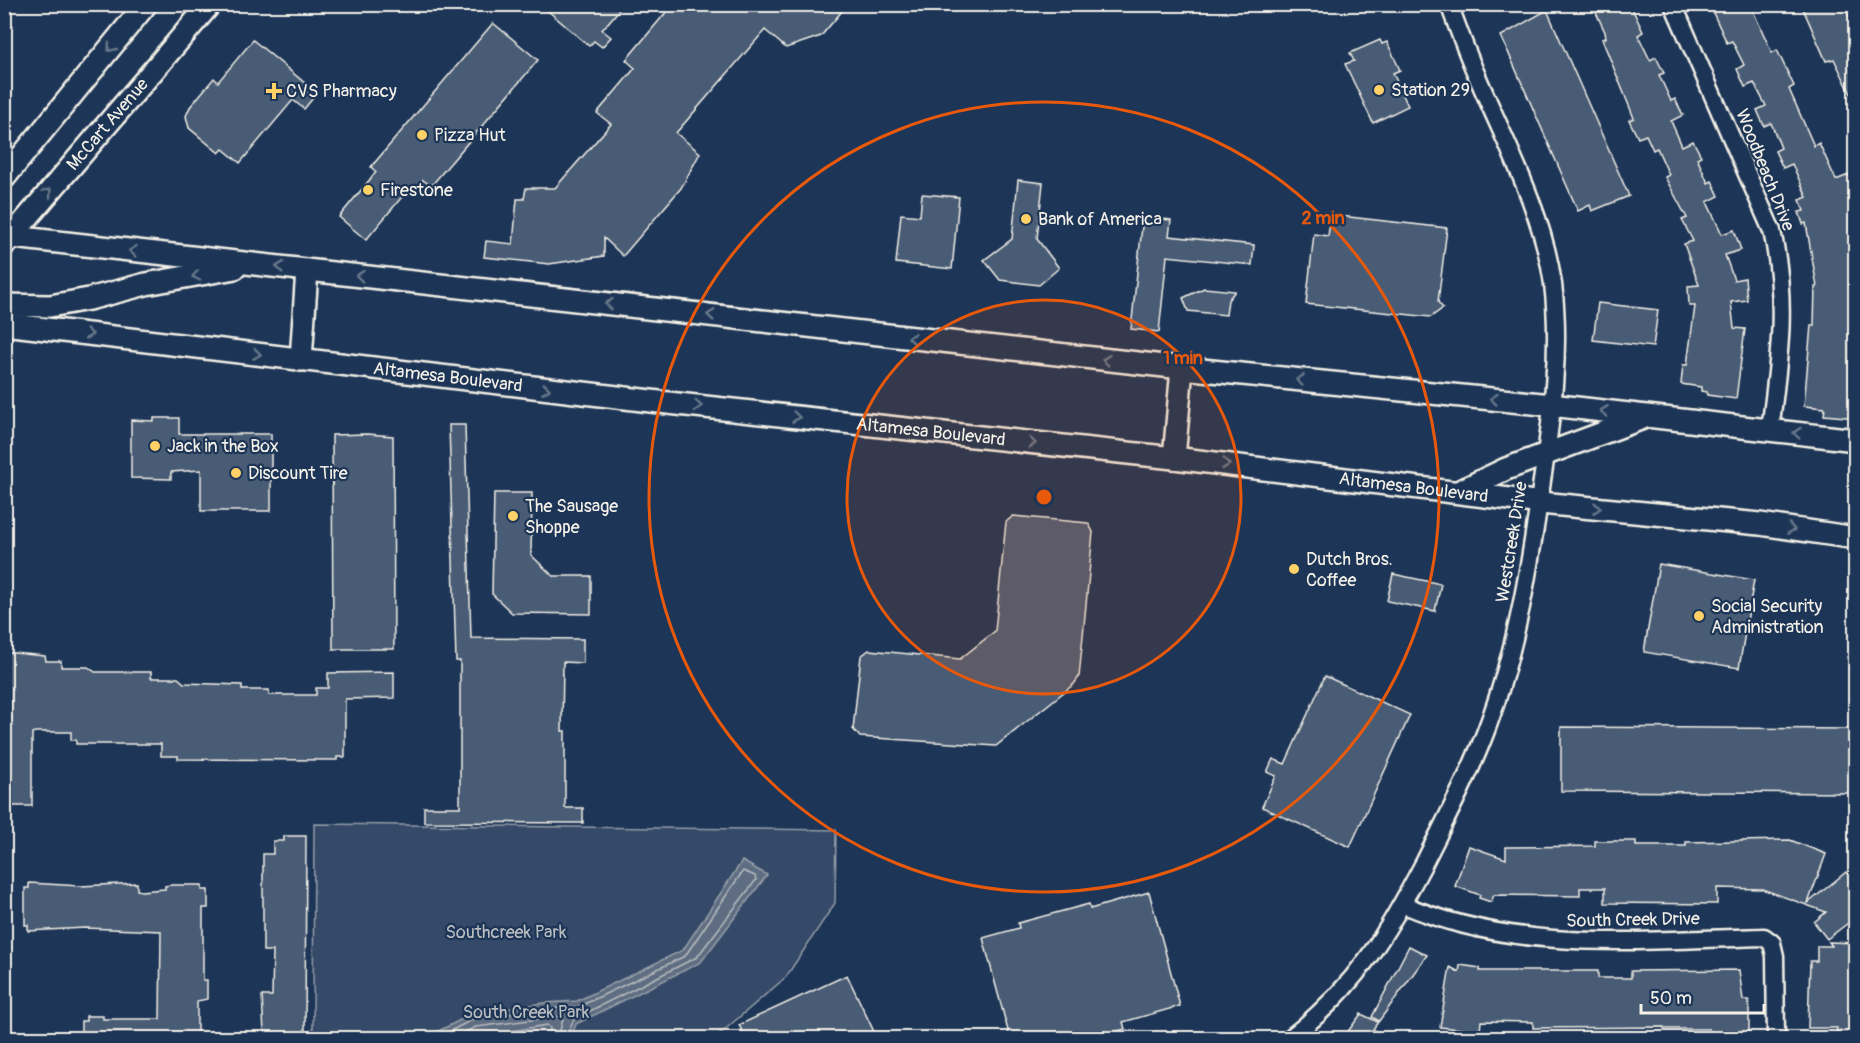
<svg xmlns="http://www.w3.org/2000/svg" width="1860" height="1043" viewBox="0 0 1860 1043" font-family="Pangolin,sans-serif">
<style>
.green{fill:#354a67;stroke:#949ea8;stroke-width:1.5}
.water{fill:#5e6d82;stroke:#9aa2ab;stroke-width:1.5}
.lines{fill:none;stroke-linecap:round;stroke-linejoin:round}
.shore{stroke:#b8bcbf;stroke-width:1.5}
.building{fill:#485b74;stroke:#f4f1e8;stroke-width:1.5}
.minor-casing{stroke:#f4f1e8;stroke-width:21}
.major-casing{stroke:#f4f1e8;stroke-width:26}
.minor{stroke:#1d3557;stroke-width:16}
.major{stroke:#1d3557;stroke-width:21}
.oneway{stroke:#68778a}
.ring{fill:none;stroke:#e8590c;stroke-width:3}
.poi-dot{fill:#ffd166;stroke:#1d3557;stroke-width:2}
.labels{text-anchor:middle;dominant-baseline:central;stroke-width:4.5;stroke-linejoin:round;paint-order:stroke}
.poi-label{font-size:18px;fill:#f4f1e8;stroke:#1d3557;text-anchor:start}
.street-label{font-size:18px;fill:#f4f1e8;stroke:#1d3557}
.park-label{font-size:18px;fill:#bbbfc1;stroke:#1d3557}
.centre{fill:#e8590c;stroke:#1d3557;stroke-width:3}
.ring-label{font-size:18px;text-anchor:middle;font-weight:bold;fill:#e8590c;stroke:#1d3557;stroke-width:4.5;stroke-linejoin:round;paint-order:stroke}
</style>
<rect width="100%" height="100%" fill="#1d3557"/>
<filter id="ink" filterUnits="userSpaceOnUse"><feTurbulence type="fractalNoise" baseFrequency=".0167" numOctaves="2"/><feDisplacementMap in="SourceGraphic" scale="12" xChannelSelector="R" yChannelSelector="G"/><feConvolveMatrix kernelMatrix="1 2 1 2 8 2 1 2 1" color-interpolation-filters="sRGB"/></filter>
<g filter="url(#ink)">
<polygon class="green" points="314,824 836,830 835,903 786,977 722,1032 711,1038 313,1038"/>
<polygon class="water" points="742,861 767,875 701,962 576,1024 571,1038 425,1038 472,1014 544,1003 577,1001 683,950"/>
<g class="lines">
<g class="shore">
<polyline points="436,1038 474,1019 544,1009 578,1007 685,956 743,871 755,876 756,880 697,957 574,1019 565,1038"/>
<polyline points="452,1038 476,1027 561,1016 563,1019 558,1038"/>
<polyline points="472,1038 547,1025 550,1028 549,1038"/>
</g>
</g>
<g class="building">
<polygon points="540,4 624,4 602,30 611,37 602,47 594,41 589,46"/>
<polygon points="673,4 848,4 821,36 786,48 765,30 676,133 700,153 681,188 623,256 604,238 604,256 549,264 484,257 486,241 513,244 517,199 524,199 526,188 555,188 611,124 597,113 635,68 626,60"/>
<polygon points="1592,4 1630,4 1643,32 1638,35 1650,60 1656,57 1664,73 1659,75 1671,101 1675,99 1683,115 1671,121 1682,146 1693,141 1701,156 1697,158 1708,183 1712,181 1719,196 1707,202 1722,234 1734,230 1741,250 1725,255 1734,280 1745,278 1747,300 1731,302 1734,328 1745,329 1736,399 1707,395 1707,392 1701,391 1701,387 1681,384 1683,365 1687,365 1695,306 1689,306 1688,286 1699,285 1684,244 1693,241 1682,220 1687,218 1665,177 1669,175 1657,148 1653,150 1646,135 1638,138 1629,120 1634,118 1602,39 1606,38 1605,32"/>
<polygon points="1709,4 1750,4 1772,53 1777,50 1794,86 1789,89 1814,146 1819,143 1836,180 1851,174 1856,186 1856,418 1824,415 1825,408 1804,406 1811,325 1814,325 1815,287 1817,287 1806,223 1803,224 1799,212 1804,211 1800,200 1807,197 1792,164 1783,168 1775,151 1781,148 1771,123 1764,126 1757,110 1766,106 1754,83 1745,87 1737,69 1744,65 1732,41 1727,43"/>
<polygon points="1801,4 1843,4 1856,32 1856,104 1834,59 1826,61"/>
<polygon points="1547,10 1629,196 1592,211 1590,205 1578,211 1501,36"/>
<polygon points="493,23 538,60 431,186 423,180 412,193 406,192 366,240 339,217 376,172 371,167"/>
<polygon points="253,40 306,84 303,89 313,98 304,109 293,100 240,163 223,149 219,153 189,128 186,116 190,107 214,78 218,82"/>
<polygon points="1380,40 1382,44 1387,42 1400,70 1393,73 1408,106 1373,123 1345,64 1354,61 1350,53"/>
<polygon points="1018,180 1043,183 1037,239 1059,268 1039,285 1000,280 984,260 1012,239"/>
<polygon points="922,194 959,197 952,269 896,263 901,214 920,216"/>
<polygon points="1331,215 1447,228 1438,302 1443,308 1431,317 1306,304 1314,234 1328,236"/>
<polygon points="1143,217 1171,220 1169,236 1254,245 1252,265 1167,256 1159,332 1131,329"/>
<polygon points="1204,288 1235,291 1228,300 1226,315 1188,311 1183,298"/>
<polygon points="1598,303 1658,310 1653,347 1593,340"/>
<polygon points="154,418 179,418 179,434 271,434 271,511 201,511 201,470 171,472 171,479 131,478 131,420 154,421"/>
<polygon points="449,425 465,425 471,638 583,639 583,663 563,662 562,731 565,731 565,808 583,808 583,823 424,822 424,807 460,807 460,661 456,661"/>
<polygon points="367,434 393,436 394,649 333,649 332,435"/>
<polygon points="494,493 532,493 531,555 553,576 591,576 591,614 512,613 492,594"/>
<polygon points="1013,516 1088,523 1093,532 1079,677 1074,684 996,746 860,737 853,729 861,656 869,650 960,659 995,631 1006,522"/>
<polygon points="1659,564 1754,580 1739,668 1644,652"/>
<polygon points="1393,574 1441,584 1435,611 1387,601"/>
<polygon points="4,652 45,656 46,661 61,661 61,667 88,667 95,672 151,672 151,678 178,678 184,683 242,685 242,690 269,690 269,695 316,695 316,688 328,688 328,673 394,672 394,698 345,699 345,757 337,757 337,760 178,759 178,756 161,756 161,744 76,744 76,740 71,740 71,732 35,732 32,733 32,806 4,806"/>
<polygon points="1325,676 1410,715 1350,847 1262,807 1276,776 1267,772 1273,759 1285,764"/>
<polygon points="1561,727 1856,729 1856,793 1561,791"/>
<polygon points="284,836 306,836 305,1038 272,1038 272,1034 264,1033 262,996 272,996 273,951 263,951 263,854 273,854 273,841 284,841"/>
<polygon points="1790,840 1826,854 1808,903 1846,872 1856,884 1856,917 1827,939 1814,922 1826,912 1762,889 1717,888 1717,904 1605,903 1605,888 1580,888 1580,896 1494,895 1491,902 1479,898 1480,895 1455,886 1469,846 1506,859 1506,847 1595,846 1595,841 1636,841 1636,846 1686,846 1686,842"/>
<polygon points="29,883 81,886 137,883 137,890 141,891 165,889 165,886 171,885 202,885 202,890 208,890 208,908 203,908 203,980 207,980 207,999 197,1001 197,1038 85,1038 85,1036 81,1036 81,1021 86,1021 86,1016 103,1016 103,1019 160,1019 161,931 85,928 28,931 28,925 25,925 25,888 29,888"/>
<polygon points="1149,892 1180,1006 1123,1022 1125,1029 1092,1038 1077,1038 1076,1035 1063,1038 1010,1038 983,938 1019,928 1018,923 1089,904 1090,909"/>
<polygon points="1829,942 1856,943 1856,1038 1836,1038 1837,1028 1808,1028 1810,961 1817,961 1817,946 1832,946"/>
<polygon points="1409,946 1427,955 1379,1021 1372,1017"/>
<polygon points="1460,965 1480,968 1480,971 1598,971 1598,978 1631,978 1631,971 1739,970 1743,1000 1749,1000 1749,1033 1716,1035 1716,1033 1709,1033 1709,1029 1664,1029 1664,1027 1533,1028 1533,1022 1481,1021 1480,1031 1440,1027 1450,967 1459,972"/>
<polygon points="847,975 877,1038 746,1038 739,1025"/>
<polygon points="1361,1014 1378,1022 1373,1029 1386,1038 1343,1038"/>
</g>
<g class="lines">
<defs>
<g id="minor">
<path d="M 1673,4 L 1772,231 C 1788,302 1779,360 1770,430"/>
<path d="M 1402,904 C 1517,954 1641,940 1764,937 L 1772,943 L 1775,956 L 1776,1038"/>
<path d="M 1290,1038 C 1356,987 1387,934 1425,861 C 1447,817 1470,774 1487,728 C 1517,648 1530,565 1542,481 C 1552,416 1561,349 1553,284 C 1543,212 1506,144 1478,78 C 1467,54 1458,29 1449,4"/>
</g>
<g id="major">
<polyline points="4,178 146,4"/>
<polyline points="4,236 1182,368 1542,404 1856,440"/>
<path id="s1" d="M 4,245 L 210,4"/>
<polyline points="4,305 50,306 89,299 146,284 235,268"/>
<path id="s2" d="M 4,324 L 659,402 L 1174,458 L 1551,504 L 1760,524 L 1856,538"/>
<polyline points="301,360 307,270"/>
<polyline points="1174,458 1182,368"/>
<polyline points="1458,492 1506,469 1643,418"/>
</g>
</defs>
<use href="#minor" class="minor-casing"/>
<use href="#major" class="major-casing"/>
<use href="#minor" class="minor"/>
<use href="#major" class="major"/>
</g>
<defs><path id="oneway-chevron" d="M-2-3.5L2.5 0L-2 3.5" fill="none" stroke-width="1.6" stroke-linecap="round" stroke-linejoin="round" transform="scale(1.5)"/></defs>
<g class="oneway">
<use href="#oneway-chevron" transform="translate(111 48) rotate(129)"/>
<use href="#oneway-chevron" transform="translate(48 192) rotate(-49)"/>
<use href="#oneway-chevron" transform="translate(133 251) rotate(-174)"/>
<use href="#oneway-chevron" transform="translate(280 267) rotate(-174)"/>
<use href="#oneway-chevron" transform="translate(196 276) rotate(168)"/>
<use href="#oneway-chevron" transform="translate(360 276) rotate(-174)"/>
<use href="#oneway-chevron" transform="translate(609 304) rotate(-174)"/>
<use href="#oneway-chevron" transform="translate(711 315) rotate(-174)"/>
<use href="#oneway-chevron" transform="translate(89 334) rotate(7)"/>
<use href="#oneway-chevron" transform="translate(912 338) rotate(-174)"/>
<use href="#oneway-chevron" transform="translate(257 354) rotate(7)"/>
<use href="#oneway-chevron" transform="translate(1106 360) rotate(-174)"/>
<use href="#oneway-chevron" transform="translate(1300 380) rotate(-174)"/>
<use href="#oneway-chevron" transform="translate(546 389) rotate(7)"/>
<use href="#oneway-chevron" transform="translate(1494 399) rotate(-174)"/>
<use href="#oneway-chevron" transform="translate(698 406) rotate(6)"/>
<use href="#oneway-chevron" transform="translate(1604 411) rotate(-173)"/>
<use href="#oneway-chevron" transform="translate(796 417) rotate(6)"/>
<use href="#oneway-chevron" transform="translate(1797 433) rotate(-174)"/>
<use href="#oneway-chevron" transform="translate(1032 443) rotate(6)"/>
<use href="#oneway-chevron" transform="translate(1226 464) rotate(7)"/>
<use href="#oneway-chevron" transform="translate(1597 508) rotate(5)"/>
<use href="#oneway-chevron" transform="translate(1791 529) rotate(9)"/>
</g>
</g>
<circle cx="1044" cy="497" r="197" fill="#e8590c" fill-opacity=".12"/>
<g class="ring">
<circle cx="1044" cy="497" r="197"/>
<circle cx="1044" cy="497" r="395"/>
</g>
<g class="poi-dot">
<circle cx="1379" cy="90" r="6"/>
<path d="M271 82h6v6h6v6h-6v6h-6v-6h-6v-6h6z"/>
<circle cx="422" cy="135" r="6"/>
<circle cx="368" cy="190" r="6"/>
<circle cx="1026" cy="219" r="6"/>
<circle cx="155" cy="446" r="6"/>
<circle cx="236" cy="473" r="6"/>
<circle cx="513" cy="516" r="6"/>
<circle cx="1294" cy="569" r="6"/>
<circle cx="1699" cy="616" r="6"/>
</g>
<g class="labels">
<g class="poi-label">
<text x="1391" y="90">Station 29</text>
<text x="286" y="91">CVS Pharmacy</text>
<text x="434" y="135">Pizza Hut</text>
<text x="380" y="190">Firestone</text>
<text x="1038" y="219">Bank of America</text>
<text x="167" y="446">Jack in the Box</text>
<text x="248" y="473">Discount Tire</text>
<text x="525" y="506">The Sausage<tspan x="525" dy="21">Shoppe</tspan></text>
<text x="1306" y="559">Dutch Bros.<tspan x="1306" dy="21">Coffee</tspan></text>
<text x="1711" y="606">Social Security<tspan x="1711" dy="21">Administration</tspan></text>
</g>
<g class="street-label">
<text stroke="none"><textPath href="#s1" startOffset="159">McCart Avenue</textPath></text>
<text transform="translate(1765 170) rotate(68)">Woodbeach Drive</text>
<text stroke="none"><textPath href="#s2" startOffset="447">Altamesa Boulevard</textPath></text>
<text stroke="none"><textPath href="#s2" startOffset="933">Altamesa Boulevard</textPath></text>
<text stroke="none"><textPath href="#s2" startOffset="1419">Altamesa Boulevard</textPath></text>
<text transform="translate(1512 542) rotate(-81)">Westcreek Drive</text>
<text transform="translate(1633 920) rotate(-1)">South Creek Drive</text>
</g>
<g class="park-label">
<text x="506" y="932">Southcreek Park</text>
<text x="526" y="1012">South Creek Park</text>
</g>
</g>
<circle cx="1044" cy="497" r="9" class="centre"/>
<g class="ring-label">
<text x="1323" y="224">2 min</text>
<text x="1183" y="364">1 min</text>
</g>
<rect width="1860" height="1043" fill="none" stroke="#1d3557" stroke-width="24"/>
<rect x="12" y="12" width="1836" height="1019" fill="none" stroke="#f4f1e8" stroke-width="2" filter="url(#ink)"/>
<path d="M1641 1004v9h123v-9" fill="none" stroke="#f4f1e8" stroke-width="3"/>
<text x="1650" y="1004" font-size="18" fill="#f4f1e8" stroke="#1d3557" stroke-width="4.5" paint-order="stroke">50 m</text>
</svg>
